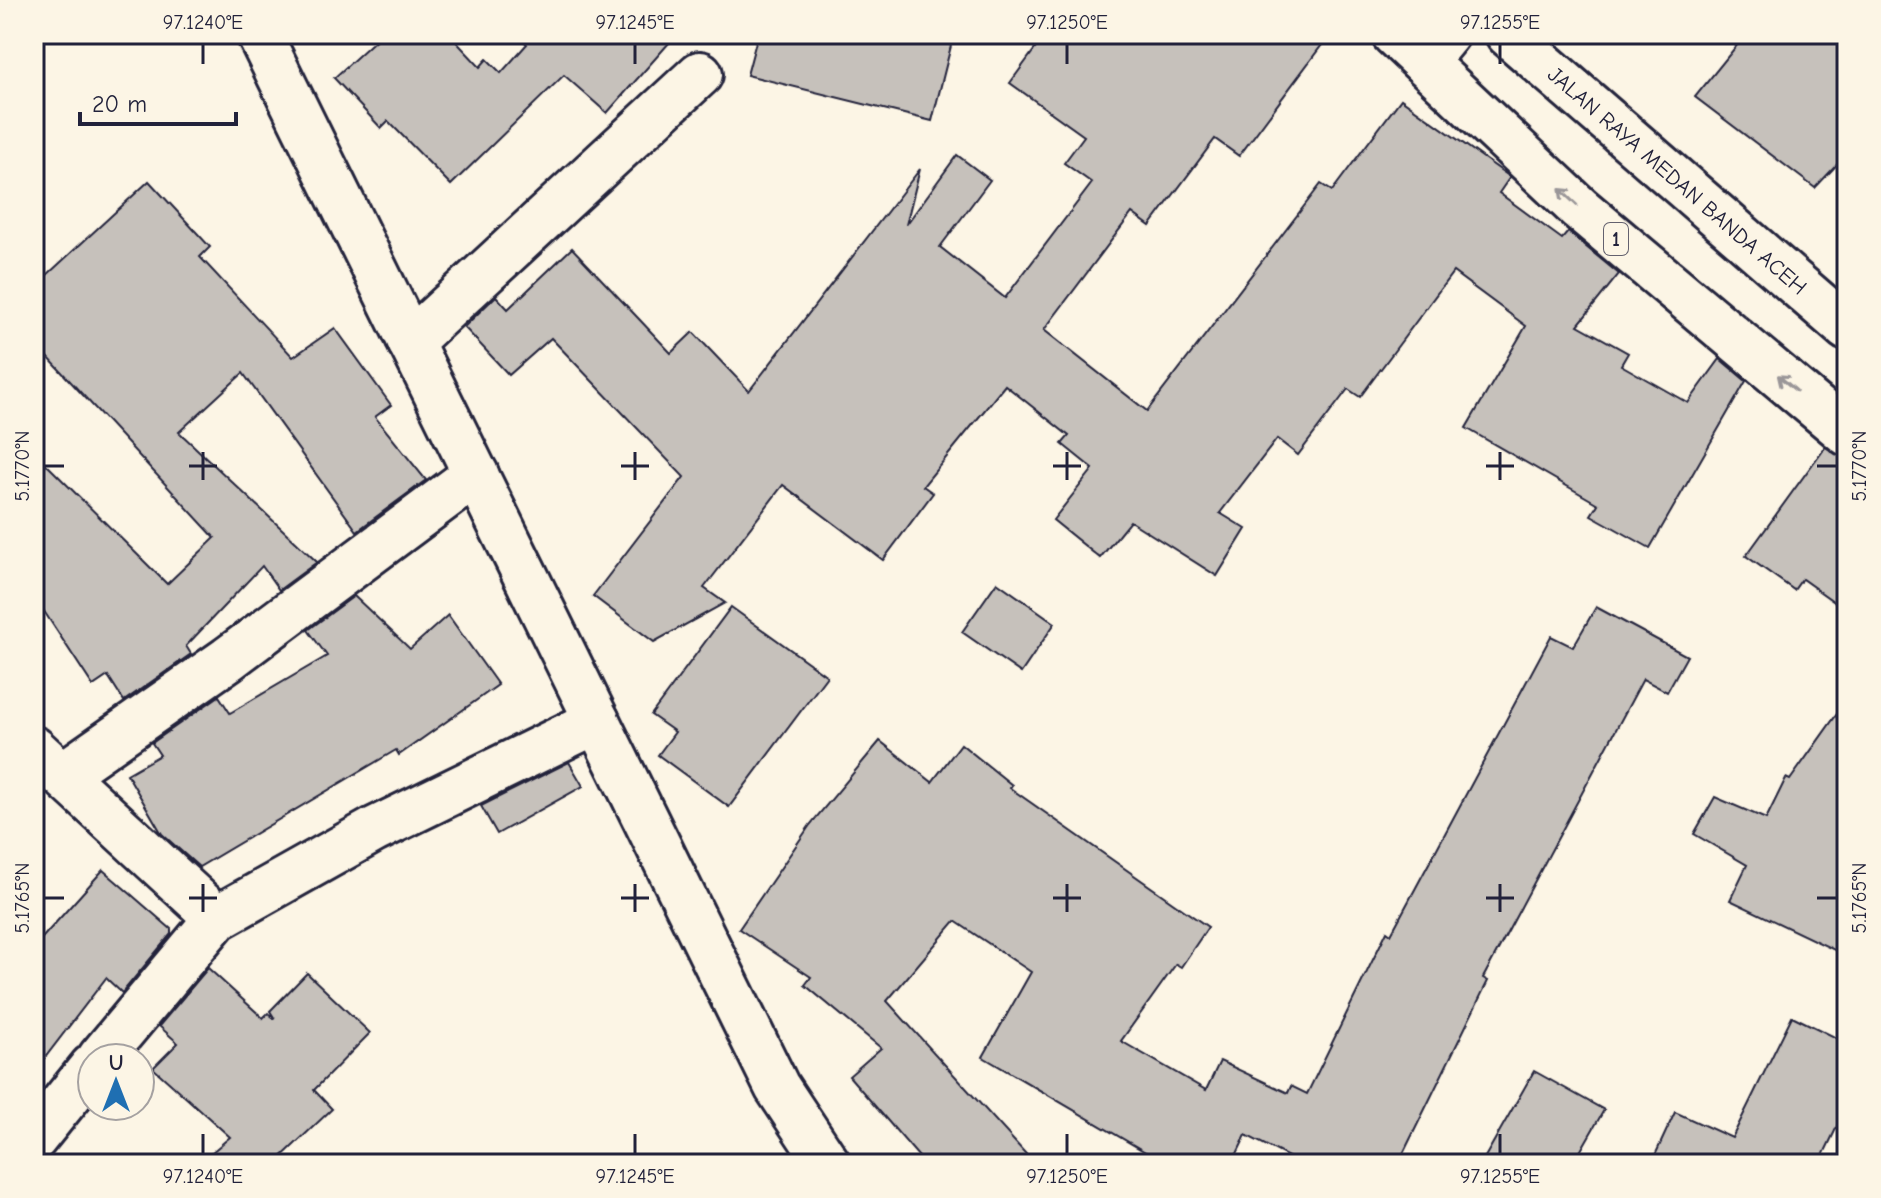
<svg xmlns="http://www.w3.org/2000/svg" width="1881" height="1198" viewBox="0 0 1881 1198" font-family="'Comic Neue',sans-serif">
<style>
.building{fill:#c6c1bb;stroke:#22223b;stroke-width:2}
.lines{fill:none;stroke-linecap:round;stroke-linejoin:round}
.minor-casing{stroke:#22223b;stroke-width:50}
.trunk-casing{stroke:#22223b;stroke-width:50}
.minor{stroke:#fcf5e5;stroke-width:44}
.trunk{stroke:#fcf5e5;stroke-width:44}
.oneway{stroke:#9a9698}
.ticks{fill:none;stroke:#22223b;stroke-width:3}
.labels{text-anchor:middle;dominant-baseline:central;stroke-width:7;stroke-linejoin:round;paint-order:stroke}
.shield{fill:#fcf5e5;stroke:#63616e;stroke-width:2}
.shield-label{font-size:20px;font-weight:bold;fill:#22223b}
.street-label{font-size:22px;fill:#22223b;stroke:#fcf5e5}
.neatline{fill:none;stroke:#22223b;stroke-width:3}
.ticks-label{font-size:20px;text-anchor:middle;fill:#22223b}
</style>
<rect width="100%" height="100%" fill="#fcf5e5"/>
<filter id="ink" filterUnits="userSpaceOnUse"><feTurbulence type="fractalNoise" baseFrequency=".0125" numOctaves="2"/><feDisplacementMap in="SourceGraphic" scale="16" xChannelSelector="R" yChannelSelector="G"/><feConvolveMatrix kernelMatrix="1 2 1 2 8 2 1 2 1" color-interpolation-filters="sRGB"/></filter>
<g filter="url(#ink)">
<g class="building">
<polygon points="382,34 449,34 480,67 487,59 501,73 527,44 516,34 677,34 607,113 564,75 451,185 388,121 381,128 334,78"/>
<polygon points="758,34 954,34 932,121 747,75"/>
<polygon points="1046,34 1330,34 1239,156 1215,139 1150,226 1132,213 1044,330 1147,411 1321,184 1332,191 1401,99 1510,177 1499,193 1562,239 1568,232 1619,274 1578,325 1628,353 1621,365 1688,403 1720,359 1746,381 1650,548 1591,515 1598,504 1466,428 1526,326 1453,272 1360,397 1348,389 1298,455 1277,439 1220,513 1246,529 1217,576 1130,521 1100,558 1053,520 1093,469 1062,444 1069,436 1005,385 923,486 933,493 883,560 783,485 704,588 725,603 654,642 593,596 684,477 551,338 509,375 464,327 496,296 508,309 572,248 671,353 693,332 749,391 920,169 906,225 957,155 990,180 940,247 1005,298 1092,183 1064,163 1084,136 1010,83"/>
<polygon points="1746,34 1847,34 1847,154 1815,188 1695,97"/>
<polygon points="149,181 210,247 200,257 293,357 335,328 391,405 375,417 426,480 357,531 243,373 179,432 317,562 279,590 262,566 186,646 191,654 124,701 108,676 93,686 34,596 34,452 167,584 215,538 34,342 34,287"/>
<polygon points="1825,447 1847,457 1847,611 1802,579 1794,590 1746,556"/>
<polygon points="997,582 1055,623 1021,673 962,632"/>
<polygon points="354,596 410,649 448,615 498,685 399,755 396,750 199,867 162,834 127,774 160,755 152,743 219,696 230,713 327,656 308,630"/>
<polygon points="731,607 827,676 729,807 658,755 675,732 651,715"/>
<polygon points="1596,607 1687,656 1667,692 1643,679 1483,978 1488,981 1398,1164 1302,1164 1246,1135 1232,1164 1166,1164 983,1057 1031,972 955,921 887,1001 1035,1164 925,1164 849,1076 881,1048 805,985 811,977 739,929 810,825 880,741 932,782 961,744 1012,785 1010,788 1208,927 1181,967 1176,964 1121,1041 1206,1090 1220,1061 1288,1093 1291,1086 1307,1094 1387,931 1391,934 1551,636 1573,647"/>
<polygon points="1847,700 1847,956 1730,900 1747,865 1694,834 1715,797 1766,819 1786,778 1790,780"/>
<polygon points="569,762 583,786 497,834 481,806"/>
<polygon points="103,870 171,929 171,934 122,993 106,978 34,1072 34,947"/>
<polygon points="208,968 263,1018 268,1013 275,1019 270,1011 307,973 370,1033 314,1090 332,1109 274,1164 198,1164 230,1137 153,1068 178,1043 159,1026"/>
<polygon points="1792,1016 1847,1043 1847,1106 1819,1164 1651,1164 1675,1112 1732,1138"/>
<polygon points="1534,1071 1604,1110 1573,1164 1481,1164"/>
</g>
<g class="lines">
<defs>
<g id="minor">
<polyline points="259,34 777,1087 828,1164"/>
<polyline points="1424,62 1447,34"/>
<polyline points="410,342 700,74"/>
<polyline points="34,749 217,918"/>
<polyline points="62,775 228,659 476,474"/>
<polyline points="100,1058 217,918 374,830 597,721"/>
<polyline points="34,1139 92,1067"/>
</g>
<g id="trunk">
<polyline points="1394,34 1579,208 1847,433"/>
<polyline points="1508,34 1847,328"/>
</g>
</defs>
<use href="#minor" class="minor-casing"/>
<use href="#trunk" class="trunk-casing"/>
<use href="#minor" class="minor"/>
<use href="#trunk" class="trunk"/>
</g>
<defs><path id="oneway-shaft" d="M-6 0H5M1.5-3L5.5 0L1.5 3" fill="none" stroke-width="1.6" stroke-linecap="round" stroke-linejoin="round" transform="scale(2)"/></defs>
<g class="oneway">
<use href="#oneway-shaft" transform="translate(1568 197) rotate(-137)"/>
<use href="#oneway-shaft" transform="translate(1787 383) rotate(-140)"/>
</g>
</g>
<path class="ticks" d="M 203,44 L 203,64M 635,44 L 635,64M 1067,44 L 1067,64M 1500,44 L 1500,64M 203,452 L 203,480M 635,452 L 635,480M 1067,452 L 1067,480M 1500,452 L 1500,480M 44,466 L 64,466M 189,466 L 217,466M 621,466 L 649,466M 1053,466 L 1081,466M 1486,466 L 1514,466M 1817,466 L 1837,466M 203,884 L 203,912M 635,884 L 635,912M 1067,884 L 1067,912M 1500,884 L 1500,912M 44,898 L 64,898M 189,898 L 217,898M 621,898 L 649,898M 1053,898 L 1081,898M 1486,898 L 1514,898M 1817,898 L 1837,898M 203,1134 L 203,1154M 635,1134 L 635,1154M 1067,1134 L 1067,1154M 1500,1134 L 1500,1154"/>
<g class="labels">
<rect class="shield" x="1604" y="223" width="24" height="32" rx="6"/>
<g class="shield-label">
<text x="1616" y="239">1</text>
</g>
<g class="street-label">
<text transform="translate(1677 181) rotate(41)">JALAN RAYA MEDAN BANDA ACEH</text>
</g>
</g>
<rect width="1881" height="1198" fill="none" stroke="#fcf5e5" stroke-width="88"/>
<g transform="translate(116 1082)"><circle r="38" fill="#fcf5e5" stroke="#a5a1a1" stroke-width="2"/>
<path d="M0-6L14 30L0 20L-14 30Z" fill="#1f6fb2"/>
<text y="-12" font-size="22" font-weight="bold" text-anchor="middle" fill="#22223b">U</text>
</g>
<path d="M80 112v12h156v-12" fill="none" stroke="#22223b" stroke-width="4"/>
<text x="92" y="112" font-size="24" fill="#22223b" stroke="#fcf5e5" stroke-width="6" paint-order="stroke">20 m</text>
<rect x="44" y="44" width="1793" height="1110" class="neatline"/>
<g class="ticks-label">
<text x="203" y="29">97.1240°E</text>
<text x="635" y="29">97.1245°E</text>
<text x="1067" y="29">97.1250°E</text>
<text x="1500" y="29">97.1255°E</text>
<text transform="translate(22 466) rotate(-90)" y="7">5.1770°N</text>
<text transform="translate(1859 466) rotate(-90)" y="7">5.1770°N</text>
<text transform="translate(22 898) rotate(-90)" y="7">5.1765°N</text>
<text transform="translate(1859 898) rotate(-90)" y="7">5.1765°N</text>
<text x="203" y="1183">97.1240°E</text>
<text x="635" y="1183">97.1245°E</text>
<text x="1067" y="1183">97.1250°E</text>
<text x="1500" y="1183">97.1255°E</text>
</g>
</svg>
